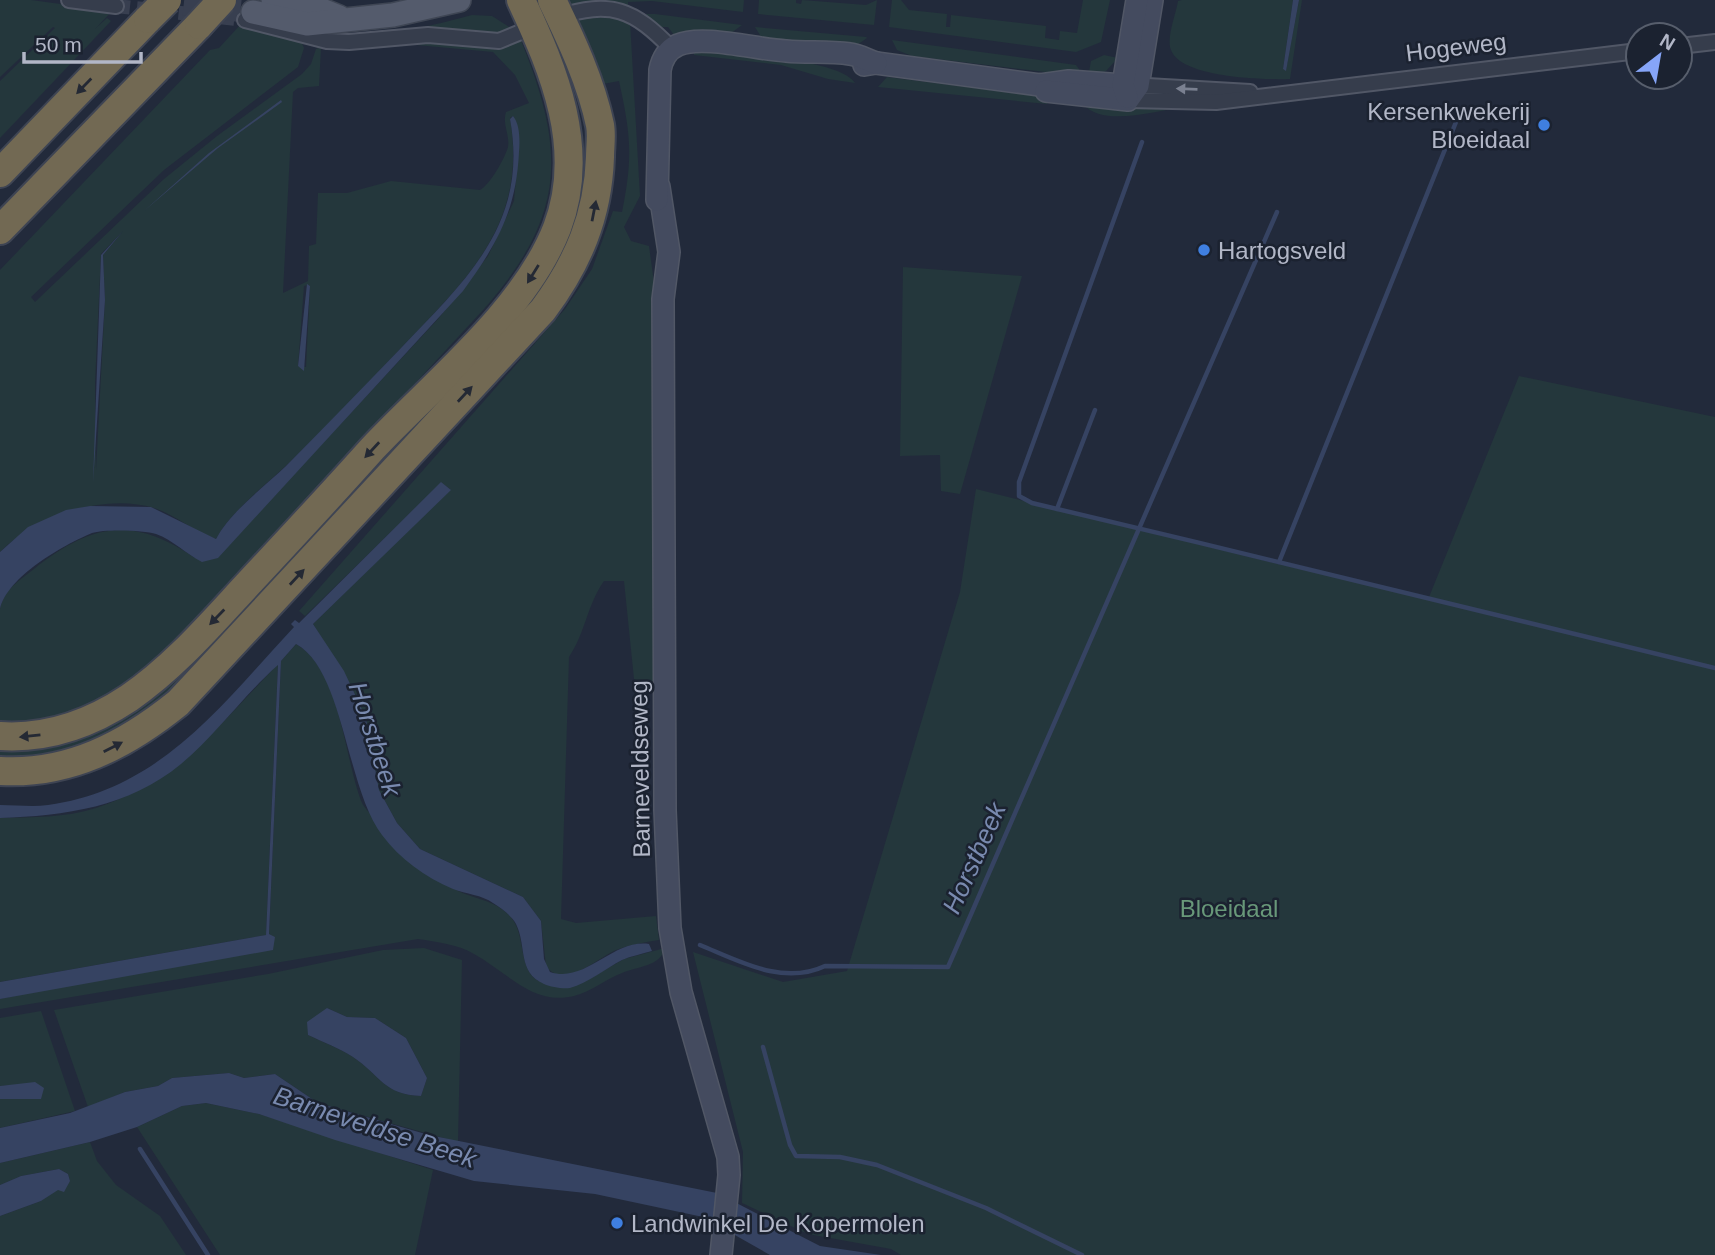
<svg xmlns="http://www.w3.org/2000/svg" width="1715" height="1255" viewBox="0 0 1715 1255" font-family="Helvetica,sans-serif">
<style>
.green{fill:#24373c;fill-rule:evenodd}
.water{fill:#364362}
.lines{fill:none;stroke-linecap:round;stroke-linejoin:round}
.stream{stroke:#364362;stroke-width:4.5}
.street-tunnel{stroke:#383f50;stroke-width:14;stroke-dasharray:14 7;stroke-linecap:butt}
.primary-tunnel{stroke:#383f50;stroke-width:23;stroke-dasharray:23 11;stroke-linecap:butt}
.street-casing{stroke:#515766;stroke-width:18}
.secondary-casing{stroke:#515766;stroke-width:24}
.primary-casing{stroke:#3f4654;stroke-width:26}
.highway-casing{stroke:#3e4453;stroke-width:32}
.street{stroke:#363d4c;stroke-width:14}
.secondary{stroke:#444b5f;stroke-width:21}
.primary{stroke:#545b6c;stroke-width:23}
.highway{stroke:#726953;stroke-width:28}
.highway-bridge-casing{stroke:#3e4453;stroke-width:32;stroke-linecap:butt}
.highway-bridge{stroke:#726953;stroke-width:28}
.oneway{fill:#242934}
.oneway2{fill:#7a8090}
.shop-dot{fill:#3f7fe0;stroke:#1b2230;stroke-width:2.5}
.labels{text-anchor:middle;dominant-baseline:central;stroke-width:5;stroke-linejoin:round;paint-order:stroke}
.street-label{font-size:24px;fill:#b2b7c7;stroke:#1b2230}
.poi-label{font-size:24px;fill:#b2b7c7;stroke:#1b2230;text-anchor:start}
.park-label{font-size:24px;fill:#689879;stroke:#1b2230}
.water-label{font-size:26px;font-style:italic;fill:#798aaf;stroke:#1b2230}
</style>
<rect width="100%" height="100%" fill="#222a3b"/>
<g class="green">
<polygon points="0,0 31,0 112,11 95,29 107,18 111,21 0,138 0,81 55,28 53,27 0,77"/>
<polygon points="566,0 744,0 743,12 652,1 628,2 628,5 589,1 569,7"/>
<polygon points="759,0 796,0 796,3 801,4 802,0 866,5 877,0 874,25 758,14"/>
<polygon points="892,0 901,0 909,10 947,14 946,27 950,27 951,15 1046,26 1045,38 1059,40 1060,31 1077,33 1083,0 1110,0 1101,42 1076,52 889,27"/>
<path d="M 1182,0 L 1293,0 L 1283,69 L 1286,70 L 1299,0 L 1302,0 L 1290,79 C 1266,80 1181,78 1171,50 C 1166,38 1176,14 1178,1 Z"/>
<path d="M 589,11 L 630,21 L 640,196 L 624,227 L 631,241 L 649,246 L 655,290 L 657,688 L 634,679 L 624,581 L 604,581 C 587,605 585,634 569,657 L 561,919 L 576,923 L 656,916 L 659,940 C 644,942 630,945 616,950 C 597,958 564,991 546,966 L 541,921 L 523,897 L 420,849 L 397,823 L 379,790 L 366,718 L 313,624 L 450,489 L 441,483 L 305,616 L 299,611 L 565,309 L 592,269 L 613,211 L 622,212 C 633,157 631,136 619,81 L 603,84 L 573,16 Z"/>
<polygon points="645,14 655,14 742,25 727,36 688,33 674,35 668,27 658,27"/>
<path d="M 472,15 L 492,16 L 514,30 L 503,35 L 338,37 L 279,20 C 298,25 318,33 338,34 C 383,37 429,27 472,15 Z"/>
<path d="M 241,24 L 301,41 L 304,48 L 298,67 L 164,170 L 31,297 L 35,302 L 164,179 L 217,136 L 302,74 L 311,64 L 316,49 L 323,46 L 381,46 L 321,48 L 319,86 L 298,88 L 293,92 L 283,293 L 308,281 L 309,246 L 316,244 L 318,193 L 347,193 L 391,181 L 480,190 C 490,185 505,158 508,147 C 510,135 502,124 506,112 L 529,103 L 515,75 L 493,52 L 405,44 L 407,42 L 520,38 C 566,151 567,214 484,309 L 171,647 C 110,699 82,719 0,724 L 0,609 C 5,588 18,582 34,569 C 91,524 132,515 195,558 L 218,556 L 438,319 L 488,256 L 514,201 L 519,142 L 513,116 L 510,118 C 528,223 468,278 402,347 C 365,386 328,425 290,462 C 266,485 232,510 216,539 C 194,532 176,515 154,508 C 103,493 36,516 0,552 L 0,270 L 210,50 L 219,48 ZM 123,231 L 103,255 L 105,300 L 96,470 L 95,383 L 101,254 ZM 308,285 L 310,286 L 306,367 L 298,366 L 304,286 Z"/>
<path d="M 548,26 C 563,63 579,99 583,138 C 594,232 536,297 477,362 C 448,393 419,424 390,456 L 367,475 L 568,226 L 543,28 Z"/>
<polygon points="755,27 866,37 867,38 854,47 763,40"/>
<polygon points="892,40 1076,65 1079,69 1079,76 912,56 897,50"/>
<path d="M 717,51 C 745,55 841,60 855,83 L 828,79 L 781,65 L 694,55 L 694,52 Z"/>
<polygon points="1104,55 1118,58 1106,71 1088,77 1091,61"/>
<polygon points="887,77 1046,97 1047,104 878,87"/>
<path d="M 1083,104 L 1181,107 L 1181,108 C 1155,110 1104,128 1083,104 Z"/>
<polygon points="903,267 1022,276 960,494 941,491 940,455 900,456"/>
<polygon points="1519,376 1715,417 1715,1255 901,1255 891,1249 808,1234 742,1203 743,1152 693,952 783,982 847,971 960,592 976,489 1278,564 1429,597"/>
<polygon points="369,487 195,679 111,743 0,765 0,742 58,736 225,615"/>
<path d="M 296,644 C 341,669 344,759 362,803 C 367,815 437,877 451,887 C 469,899 491,898 508,914 C 526,931 518,960 533,977 L 538,981 L 587,980 L 624,959 L 665,948 C 660,967 638,966 622,973 C 606,979 591,992 574,996 C 533,1006 507,972 474,954 C 457,944 437,942 418,939 L 0,1009 L 0,999 L 275,938 L 269,934 L 281,661 Z"/>
<path d="M 278,664 L 266,935 L 0,982 L 0,818 C 32,817 65,818 96,808 C 176,782 222,722 278,664 Z"/>
<path d="M 424,948 L 462,960 L 458,1142 L 318,1103 L 275,1074 L 244,1078 L 229,1073 L 172,1078 L 158,1086 L 125,1092 L 88,1107 L 54,1010 L 268,974 L 383,950 ZM 327,1008 L 347,1017 L 375,1018 L 406,1038 L 427,1078 L 421,1096 C 384,1095 380,1075 353,1057 C 339,1048 323,1042 308,1035 Z"/>
<polygon points="41,1011 75,1111 0,1128 0,1099 41,1099 15,1085 0,1086 0,1018"/>
<polygon points="206,1103 259,1114 433,1170 415,1255 220,1255 137,1127 182,1106"/>
<polygon points="90,1142 97,1161 116,1185 160,1216 186,1255 0,1255 0,1216 41,1201 70,1181 68,1174 59,1169 21,1176 0,1185 0,1163"/>
</g>
<g class="water">
<polygon points="1293,0 1299,0 1286,71 1283,69"/>
<polygon points="281,100 282,102 218,148 144,211 209,153"/>
<path d="M 513,116 C 520,124 520,141 519,152 C 516,212 497,244 463,291 L 218,558 L 202,562 C 186,554 173,540 156,534 C 144,530 104,529 92,533 C 63,545 7,577 0,609 L 0,552 L 28,527 L 66,510 L 90,506 L 151,507 L 216,539 C 231,511 263,488 286,466 C 325,427 363,387 401,348 C 467,279 529,223 510,119 Z"/>
<polygon points="123,231 103,255 105,300 93,483 101,255"/>
<polygon points="307,284 310,286 304,371 298,366"/>
<path d="M 441,482 L 451,490 L 313,624 L 344,671 L 366,718 L 379,790 L 397,823 L 420,849 L 523,897 L 541,921 L 544,959 L 550,972 C 586,984 612,939 649,944 L 652,951 C 642,954 631,956 622,960 C 605,969 588,983 570,988 C 562,989 551,987 544,984 C 517,972 527,946 516,924 C 512,916 501,908 493,903 C 482,895 466,894 453,889 C 425,877 400,859 382,835 C 346,788 344,670 296,644 L 281,661 L 269,934 L 275,937 L 273,950 L 0,999 L 0,982 L 266,935 L 278,665 C 244,695 216,735 181,764 C 129,807 65,816 0,818 L 0,805 C 16,805 33,807 48,805 C 162,789 222,704 294,627 L 291,624 L 295,620 L 299,623 Z"/>
<path d="M 327,1008 L 347,1017 L 375,1018 L 406,1038 L 427,1078 L 421,1096 C 384,1095 380,1075 353,1057 C 339,1048 323,1042 308,1035 L 307,1022 Z"/>
<polygon points="229,1073 244,1078 275,1074 318,1103 429,1135 717,1193 820,1246 881,1255 770,1255 703,1217 595,1194 474,1181 335,1140 259,1114 206,1103 182,1106 137,1127 90,1142 0,1163 0,1128 70,1113 125,1092 158,1086 172,1078"/>
<polygon points="35,1082 44,1088 41,1099 0,1099 0,1086"/>
<polygon points="59,1169 68,1174 70,1181 64,1192 58,1190 41,1201 0,1216 0,1185 21,1176"/>
</g>
<g class="lines">
<g class="stream">
<path d="M 1142,142 L 1019,482 L 1019,496 L 1032,503 C 1260,557 1488,612 1715,668"/>
<polyline points="1057,509 1095,410"/>
<polyline points="1279,562 1456,122"/>
<path d="M 700,945 C 739,961 783,986 825,966 L 948,967 L 1277,212"/>
<polyline points="763,1047 790,1145 796,1156 840,1157 877,1165 986,1208 1082,1255"/>
<polyline points="140,1149 208,1255"/>
</g>
<polyline class="street-tunnel" points="116,6 245,20"/>
<polyline class="primary-tunnel" points="150,0 253,12"/>
<defs>
<g id="street">
<polyline points="69,0 116,6"/>
<path d="M 557,17 C 612,0 633,9 672,49"/>
<polyline points="245,20 327,41 349,42 428,35 499,41 538,25"/>
<polyline points="1680,46 1715,42"/>
<polyline points="1130,85 1250,92"/>
<polyline points="1128,100 1216,102 1638,51"/>
</g>
<g id="secondary">
<polyline points="864,65 876,63 1040,85 1069,81 1123,85"/>
<polyline points="1046,91 1128,100 1138,86 1152,0"/>
<polyline points="1127,97 1123,85 1137,0"/>
<polyline points="659,187 669,252 663,299 665,810 670,928 681,992 728,1157 729,1175 721,1255"/>
<path d="M 657,200 L 660,70 C 662,59 668,49 678,45 C 703,34 758,50 786,51 C 807,53 828,51 850,54 C 859,55 867,60 876,63"/>
</g>
<g id="primary">
<polyline points="273,0 317,8 339,17"/>
<polyline points="253,12 307,24 393,15 459,0"/>
</g>
<g id="highway">
<polyline points="0,173 148,19"/>
<polyline points="0,230 199,25"/>
<path d="M 0,736 C 47,739 90,724 129,698 C 174,667 210,625 247,585 C 289,540 331,495 372,449 C 432,385 525,311 557,228 C 587,149 554,71 521,0"/>
<path d="M 0,771 C 69,775 126,745 178,703 L 543,310 C 578,263 598,216 600,157 C 600,147 602,135 600,125 C 591,82 571,39 552,0"/>
</g>
</defs>
<use href="#street" class="street-casing"/>
<use href="#secondary" class="secondary-casing"/>
<use href="#primary" class="primary-casing"/>
<use href="#highway" class="highway-casing"/>
<use href="#street" class="street"/>
<use href="#secondary" class="secondary"/>
<use href="#primary" class="primary"/>
<use href="#highway" class="highway"/>
<defs>
<g id="highway-bridge">
<polyline points="148,19 167,0"/>
<polyline points="199,25 222,0"/>
</g>
</defs>
<use href="#highway-bridge" class="highway-bridge-casing"/>
<use href="#highway-bridge" class="highway-bridge"/>
</g>
<defs><path id="oneway-solid" d="M-6-.8H1V-3.2L6.5 0L1 3.2V.8H-6Z" transform="scale(1.75)"/></defs>
<g class="oneway">
<use href="#oneway-solid" transform="translate(84 86) rotate(134)"/>
<use href="#oneway-solid" transform="translate(594 211) rotate(-79)"/>
<use href="#oneway-solid" transform="translate(533 274) rotate(122)"/>
<use href="#oneway-solid" transform="translate(465 394) rotate(-47)"/>
<use href="#oneway-solid" transform="translate(372 450) rotate(133)"/>
<use href="#oneway-solid" transform="translate(297 577) rotate(-47)"/>
<use href="#oneway-solid" transform="translate(217 617) rotate(134)"/>
<use href="#oneway-solid" transform="translate(30 736) rotate(174)"/>
<use href="#oneway-solid" transform="translate(113 747) rotate(-27)"/>
</g>
<use class="oneway2" href="#oneway-solid" transform="translate(1187 89) rotate(-178)"/>
<g class="shop-dot">
<circle cx="1544" cy="125" r="7"/>
<circle cx="1204" cy="250" r="7"/>
<circle cx="617" cy="1223" r="7"/>
</g>
<g class="labels">
<g class="street-label">
<text transform="translate(1456 47) rotate(-7)">Hogeweg</text>
<text transform="translate(640 769) rotate(-91)">Barneveldseweg</text>
</g>
<g class="poi-label">
<text x="1530" y="111" text-anchor="end">Kersenkwekerij<tspan x="1530" dy="28">Bloeidaal</tspan></text>
<text x="1218" y="250">Hartogsveld</text>
<text x="631" y="1223">Landwinkel De Kopermolen</text>
</g>
<g class="park-label">
<text x="1229" y="908">Bloeidaal</text>
</g>
<g class="water-label">
<text transform="translate(375 739) rotate(72)">Horstbeek</text>
<text transform="translate(974 858) rotate(-66)">Horstbeek</text>
<text transform="translate(375 1127) rotate(18)">Barneveldse Beek</text>
</g>
</g>
<g transform="translate(1659 56) rotate(31)"><circle r="33" fill="#1b2230" stroke="#575e6c" stroke-width="2"/>
<path d="M0-5L12 26L0 18L-12 26Z" fill="#86a5f8"/>
<text y="-10" font-size="19" font-weight="bold" text-anchor="middle" fill="#b2b7c7">N</text>
</g>
<path d="M24 52v10h117v-10" fill="none" stroke="#b2b7c7" stroke-width="3.5"/>
<text x="35" y="52" font-size="21" fill="#b2b7c7" stroke="#1b2230" stroke-width="5" paint-order="stroke">50 m</text>
</svg>
